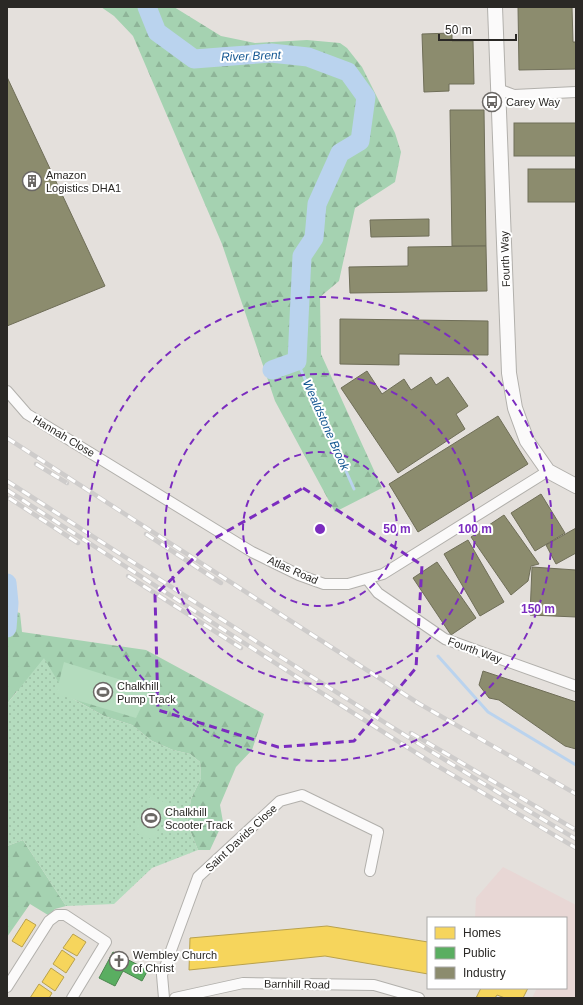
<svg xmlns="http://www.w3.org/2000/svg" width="583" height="1005" viewBox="0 0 583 1005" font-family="Arial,sans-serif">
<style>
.education{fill:#e8d7d5}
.forest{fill:url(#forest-firs)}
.park{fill:url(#park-dots)}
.pitch{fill:#b4dcbe}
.homes{fill:#f6d55c;stroke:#b9a14c}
.public{fill:#5aae61;stroke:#4c864f}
.industry{fill:#8c8c6e;stroke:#6f6e58}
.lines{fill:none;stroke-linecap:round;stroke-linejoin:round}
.stream{stroke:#bad3ee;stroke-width:3}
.river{stroke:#bad3ee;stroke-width:19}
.minor-casing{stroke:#b2b0ac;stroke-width:12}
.secondary-casing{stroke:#b2b0ac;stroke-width:16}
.minor{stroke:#fbfafa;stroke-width:10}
.secondary{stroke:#fbfafa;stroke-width:14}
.rail-casing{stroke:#cecccb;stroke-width:4.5}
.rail{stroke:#fff;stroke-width:3;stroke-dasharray:9;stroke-linecap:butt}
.marked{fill:none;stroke:#7b2cbf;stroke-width:3;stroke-dasharray:8 5;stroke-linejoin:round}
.ring{fill:none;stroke:#7b2cbf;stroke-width:2;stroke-dasharray:7 5}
.labels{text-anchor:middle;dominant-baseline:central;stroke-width:4;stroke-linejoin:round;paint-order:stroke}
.poi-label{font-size:11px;fill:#2a2825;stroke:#fff;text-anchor:start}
.street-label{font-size:11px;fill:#2a2825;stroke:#fff}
.water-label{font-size:12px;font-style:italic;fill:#145792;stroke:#fff}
.centre{fill:#7b2cbf;stroke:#fff;stroke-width:2}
.ring-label{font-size:12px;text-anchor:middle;font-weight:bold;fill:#7b2cbf;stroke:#fff;stroke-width:4;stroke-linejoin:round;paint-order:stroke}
</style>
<defs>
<pattern id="forest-firs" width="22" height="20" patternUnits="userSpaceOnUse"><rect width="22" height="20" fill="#a5d2b1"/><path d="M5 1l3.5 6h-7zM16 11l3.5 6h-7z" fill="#8eb498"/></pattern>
<pattern id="park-dots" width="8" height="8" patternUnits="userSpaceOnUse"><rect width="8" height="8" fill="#b4dcbe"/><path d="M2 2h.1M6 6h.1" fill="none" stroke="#9bbda3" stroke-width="1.8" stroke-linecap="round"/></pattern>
</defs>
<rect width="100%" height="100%" fill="#e4e0dc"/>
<polygon class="education" points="503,867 576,905 576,998 532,998 537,988 566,988 566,918 475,918 476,898"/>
<g class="forest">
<polygon points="101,7 174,7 221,36 255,43 307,40 340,43 347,48 362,67 395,133 401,152 395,182 355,208 339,281 320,297 321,354 382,488 335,512 275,401 222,244 133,36 114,16"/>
<polygon points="7,609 20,613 22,632 146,650 264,714 252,750 236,767 220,805 223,822 210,850 198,850 187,823 191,799 201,778 200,762 190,754 173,750 152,741 132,725 104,716 70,697 17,691 7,704"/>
<polygon points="23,840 66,906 55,909 48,915 30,904 7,937 7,846"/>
</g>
<polygon class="park" points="44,658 66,695 104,716 132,725 152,741 173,750 190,754 200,762 201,778 191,799 187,823 198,850 152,868 114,904 66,906 23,840 7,846 7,704"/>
<g class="pitch">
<polygon points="64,662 150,689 136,718 56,694"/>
<polygon points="150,796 169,804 153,840 134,832"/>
</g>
<g class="homes">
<polygon points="26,919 36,925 22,947 12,941"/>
<polygon points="327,926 428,942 428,974 325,956 189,970 190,938"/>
<polygon points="73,934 86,942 77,956 63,948"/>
<polygon points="62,950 75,959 66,973 53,964"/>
<polygon points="51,968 64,977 55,991 42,982"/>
<polygon points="39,984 52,993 49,998 30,998"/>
<polygon points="481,988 528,988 523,998 505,998 497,995 495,998 476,998"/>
</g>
<polygon class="public" points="113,952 148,970 142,981 123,971 115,986 99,978"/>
<g class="industry">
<polygon points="518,7 572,7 573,42 576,42 576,69 519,70"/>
<polygon points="452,33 452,41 473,41 474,84 449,84 449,91 424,92 422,34"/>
<polygon points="7,77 105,286 7,326"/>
<polygon points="450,110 484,110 486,246 452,246"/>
<rect x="514" y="123" width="62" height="33"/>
<rect x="528" y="169" width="48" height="33"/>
<polygon points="429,219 429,236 371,237 370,220"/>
<polygon points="486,246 487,291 350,293 349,267 408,266 408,247"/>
<polygon points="340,319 488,321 488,355 399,354 399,365 340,364"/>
<polygon points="367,371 382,394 404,379 411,390 431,377 436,385 448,377 468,406 456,414 465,429 398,473 341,388"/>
<polygon points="498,416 528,464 418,532 389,484"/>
<polygon points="541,494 565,533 535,551 511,513"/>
<polygon points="504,515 539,564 531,566 528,581 511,595 471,537"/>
<polygon points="576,528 576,553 556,564 546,545"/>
<polygon points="468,540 504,602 480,616 444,554"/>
<polygon points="437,562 476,618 451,635 413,578"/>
<polygon points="532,567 576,570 576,617 530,615"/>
<polygon points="483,671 576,702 576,749 565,746 499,700 489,698 479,685"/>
</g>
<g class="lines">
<g class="stream">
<polyline points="297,361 354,489"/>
<polyline points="438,656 488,712 576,765"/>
</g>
<g class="river">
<polyline points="147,7 157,32 194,59 271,53 308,57 348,72 366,97 360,141 340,153 317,204 314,238 302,256 297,361 272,370"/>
<polyline points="7,583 9,603 7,628"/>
</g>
<defs>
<g id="minor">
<polyline points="498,89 514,95 576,92"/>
<polyline points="7,391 27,414 252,552 299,575 324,584 348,584 383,574 548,471"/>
<polyline points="367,579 378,593 445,639 576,686"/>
<polyline points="7,987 49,921 57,915 65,915 106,942 72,998"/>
<polyline points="164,998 162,975 198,877 280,801 302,795 378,832 370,871"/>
<polyline points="175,998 243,983 374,985 419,998"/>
</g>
<polyline id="secondary" points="495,7 509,373 515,408 527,441 548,471 576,486"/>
</defs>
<use href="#minor" class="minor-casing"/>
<use href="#secondary" class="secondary-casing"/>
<use href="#minor" class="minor"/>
<use href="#secondary" class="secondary"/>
<defs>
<g id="rail">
<polyline points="7,438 418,703 576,794"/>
<polyline points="36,464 67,483"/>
<path d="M 7,481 C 195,602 383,725 576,839"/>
<polyline points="7,490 317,690 429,761 576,848"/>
<polyline points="9,498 78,543"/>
<polyline points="146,534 221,583"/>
<polyline points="128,576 241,648"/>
<polyline points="411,733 576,830"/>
</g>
</defs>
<use href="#rail" class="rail-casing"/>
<use href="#rail" class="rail"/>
</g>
<path class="marked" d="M 303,488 L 422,565 L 416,668 L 354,741 L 278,747 L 158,710 L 155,595 L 215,538 Z"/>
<g class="ring">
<circle cx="320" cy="529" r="77"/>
<circle cx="320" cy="529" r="155"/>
<circle cx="320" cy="529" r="232"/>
</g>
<defs>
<symbol id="bus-ring" viewBox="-11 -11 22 22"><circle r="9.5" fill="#fff" stroke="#6b6865" stroke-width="1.5"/><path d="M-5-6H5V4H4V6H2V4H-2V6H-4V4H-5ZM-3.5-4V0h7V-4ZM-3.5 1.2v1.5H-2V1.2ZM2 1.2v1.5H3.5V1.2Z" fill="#6b6865"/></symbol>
<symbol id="building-ring" viewBox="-11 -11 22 22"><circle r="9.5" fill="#fff" stroke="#6b6865" stroke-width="1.5"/><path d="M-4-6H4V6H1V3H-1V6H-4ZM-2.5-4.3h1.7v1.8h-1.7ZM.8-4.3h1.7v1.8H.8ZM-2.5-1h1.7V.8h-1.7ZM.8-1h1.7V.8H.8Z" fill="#6b6865"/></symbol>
<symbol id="stadium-ring" viewBox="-11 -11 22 22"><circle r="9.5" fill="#fff" stroke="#6b6865" stroke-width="1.5"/><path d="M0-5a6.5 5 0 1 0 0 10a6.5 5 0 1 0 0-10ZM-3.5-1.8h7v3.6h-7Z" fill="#6b6865"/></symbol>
<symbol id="church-ring" viewBox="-11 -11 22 22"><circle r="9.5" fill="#fff" stroke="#6b6865" stroke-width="1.5"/><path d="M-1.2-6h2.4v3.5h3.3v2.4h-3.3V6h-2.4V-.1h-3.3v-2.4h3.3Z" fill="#6b6865"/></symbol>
</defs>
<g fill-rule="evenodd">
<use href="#bus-ring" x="481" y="91" width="22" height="22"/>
<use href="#building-ring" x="21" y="170" width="22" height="22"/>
<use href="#stadium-ring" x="92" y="681" width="22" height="22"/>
<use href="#stadium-ring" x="140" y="807" width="22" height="22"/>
<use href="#church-ring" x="108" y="950" width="22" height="22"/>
</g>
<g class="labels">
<g class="poi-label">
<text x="506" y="102">Carey Way</text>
<text x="46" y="175">Amazon<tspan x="46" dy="13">Logistics DHA1</tspan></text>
<text x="117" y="686">Chalkhill<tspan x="117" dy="13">Pump Track</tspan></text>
<text x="165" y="812">Chalkhill<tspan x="165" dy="13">Scooter Track</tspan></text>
<text x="133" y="955">Wembley Church<tspan x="133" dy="13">of Christ</tspan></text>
</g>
<g class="street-label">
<text transform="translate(505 259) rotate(-92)">Fourth Way</text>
<text transform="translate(64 436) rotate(31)">Hannah Close</text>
<text transform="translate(293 570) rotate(24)">Atlas Road</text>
<text transform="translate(475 650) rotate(20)">Fourth Way</text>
<text transform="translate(241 838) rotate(-43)">Saint Davids Close</text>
<text transform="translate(297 984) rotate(1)">Barnhill Road</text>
</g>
<g class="water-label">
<text transform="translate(251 56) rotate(-2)">River Brent</text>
<text transform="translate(326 425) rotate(66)">Wealdstone Brook</text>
</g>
</g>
<circle cx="320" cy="529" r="6" class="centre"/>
<g class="ring-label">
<text x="397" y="533">50 m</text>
<text x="475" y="533">100 m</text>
<text x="538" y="613">150 m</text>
</g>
<rect width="583" height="1005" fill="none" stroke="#2a2825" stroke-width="16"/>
<rect x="427" y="917" width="140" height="72" fill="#ffffff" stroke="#aaa9a8"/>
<rect x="435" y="927" width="20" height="12" fill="#f6d55c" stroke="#aaa9a8"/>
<text x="463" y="937" font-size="12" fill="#2a2825">Homes</text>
<rect x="435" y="947" width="20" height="12" fill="#5aae61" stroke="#aaa9a8"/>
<text x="463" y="957" font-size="12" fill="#2a2825">Public</text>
<rect x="435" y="967" width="20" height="12" fill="#8c8c6e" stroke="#aaa9a8"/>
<text x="463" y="977" font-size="12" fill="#2a2825">Industry</text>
<path d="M439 34v6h77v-6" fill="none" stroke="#2a2825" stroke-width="2"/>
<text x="445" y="34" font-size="12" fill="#2a2825" stroke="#ffffff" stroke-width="3" paint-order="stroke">50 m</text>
</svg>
